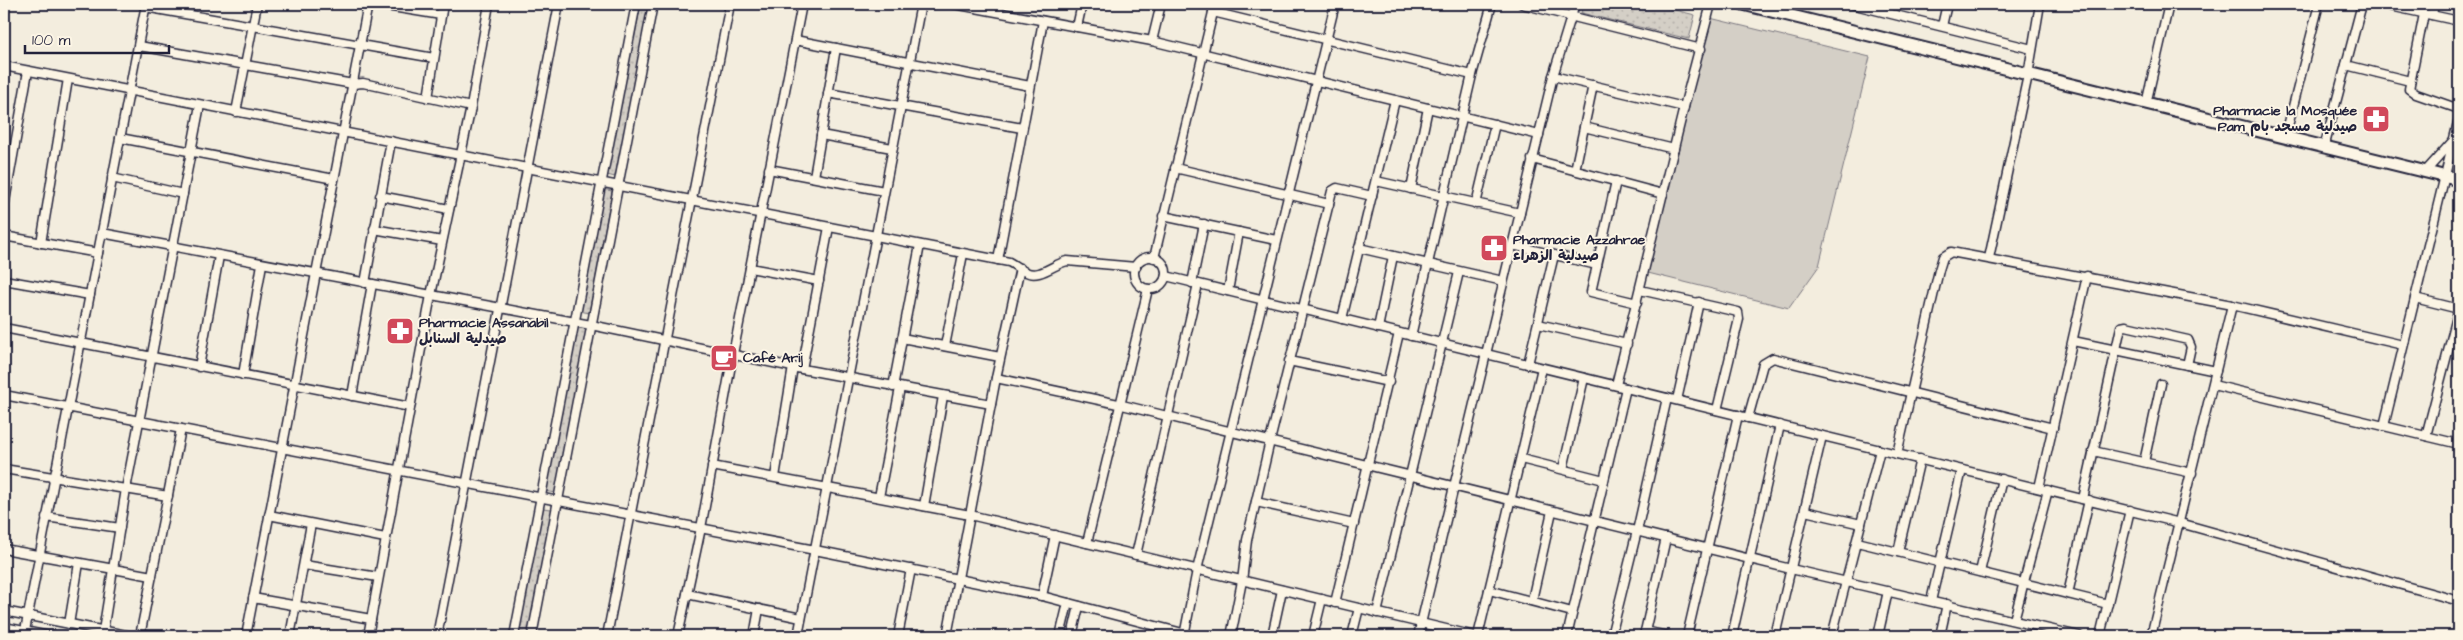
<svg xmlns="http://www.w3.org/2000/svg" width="2463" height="640" viewBox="0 0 2463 640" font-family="'Architects Daughter','Playpen Sans Arabic',sans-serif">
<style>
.grass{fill:url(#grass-dots);stroke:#7b7880}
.garden{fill:#d4cfc6;stroke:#7b7880}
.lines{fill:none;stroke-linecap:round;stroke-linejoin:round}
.minor-casing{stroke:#22223b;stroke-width:11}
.secondary-casing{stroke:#22223b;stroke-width:15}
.minor{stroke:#fcf5e5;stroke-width:8}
.secondary{stroke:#fcf5e5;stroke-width:11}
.labels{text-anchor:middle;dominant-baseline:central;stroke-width:4;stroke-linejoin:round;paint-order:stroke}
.poi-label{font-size:14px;font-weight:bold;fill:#22223b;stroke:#fcf5e5;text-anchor:start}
</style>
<defs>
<pattern id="grass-dots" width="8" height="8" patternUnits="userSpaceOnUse" patternTransform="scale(1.25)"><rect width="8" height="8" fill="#d4cfc6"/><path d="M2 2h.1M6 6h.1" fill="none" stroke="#b6b1ab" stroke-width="1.8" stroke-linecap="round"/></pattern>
</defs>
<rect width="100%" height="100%" fill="#f3edde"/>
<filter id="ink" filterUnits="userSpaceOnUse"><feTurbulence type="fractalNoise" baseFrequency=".02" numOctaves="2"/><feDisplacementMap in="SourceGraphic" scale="10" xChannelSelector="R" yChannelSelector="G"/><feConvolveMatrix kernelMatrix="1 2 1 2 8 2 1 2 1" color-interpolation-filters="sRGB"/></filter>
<g filter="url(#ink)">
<g class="grass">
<polygon points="641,4 650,4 615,177 607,175"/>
<polygon points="1583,4 1651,4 1695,15 1689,39 1581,13"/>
<polygon points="603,189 612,191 589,313 580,311"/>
<polygon points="577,325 587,327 555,493 545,491"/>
<polygon points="542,508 552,509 528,636 518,636"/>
</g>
<polygon class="garden" points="1710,18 1870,57 1819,266 1789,308 1648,273"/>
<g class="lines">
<defs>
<g id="minor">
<polyline points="374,4 441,15"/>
<polyline points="954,4 1152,41 1539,135"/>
<polyline points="1522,4 1701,49"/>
<polyline points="1851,4 2032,49"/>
<polyline points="2381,4 2459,21"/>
<polyline points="145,7 434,58"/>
<polyline points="1213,12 1472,75"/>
<polyline points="2424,14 2409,89 2416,94 2459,109"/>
<polyline points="2432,15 2434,4"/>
<polyline points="1942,26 1947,4"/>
<polyline points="1077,27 1082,4"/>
<polyline points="795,40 802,4"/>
<polyline points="1152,41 1161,4"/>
<polyline points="139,46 353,84 363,83 471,107"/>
<polyline points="2346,65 2410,81"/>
<path d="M 4,66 L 1009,262 C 1015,265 1020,270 1026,272 C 1039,279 1054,264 1067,261 L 1136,267"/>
<polyline points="1553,76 1684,107"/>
<polyline points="828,93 1022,128"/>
<polyline points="428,98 443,4"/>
<polyline points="2146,104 2169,4"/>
<polyline points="236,112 257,4"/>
<polyline points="1584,127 1674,149"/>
<polyline points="821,135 892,148"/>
<polyline points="120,138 334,179"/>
<polyline points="2285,138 2319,4"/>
<polyline points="2324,148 2362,4"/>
<polyline points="1532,159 1663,194"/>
<polyline points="1175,168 1329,204"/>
<polyline points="769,169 884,191"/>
<polyline points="1575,170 1593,85"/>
<polyline points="2425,172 2453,141"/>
<polyline points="814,177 836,48"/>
<polyline points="112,178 183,194"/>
<polyline points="1376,181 1520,213"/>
<polyline points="1616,181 1591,292 1637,303"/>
<polyline points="1411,189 1428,108"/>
<polyline points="380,196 449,209"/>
<polyline points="1476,204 1495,124"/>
<polyline points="4,207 28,71"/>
<polyline points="1163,216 1276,240"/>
<polyline points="374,229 442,241"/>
<polyline points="102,233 591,325 802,369 991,404"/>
<polyline points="4,236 98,253"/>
<polyline points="41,243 68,79"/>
<polyline points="1512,245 1597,265"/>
<polyline points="1359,248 1503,281"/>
<circle cx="1150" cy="273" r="16"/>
<polyline points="1154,258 1215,4"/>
<polyline points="1989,258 2028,75 2040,4"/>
<polyline points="998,260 1043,21"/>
<polyline points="750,268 819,281"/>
<polyline points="1166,276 2180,523 2459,601"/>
<polyline points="4,280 90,295"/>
<polyline points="365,283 391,141"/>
<polyline points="1192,283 1204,224"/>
<polyline points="1640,290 1738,312 1739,319 1717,410"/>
<polyline points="1228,291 1239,232"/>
<polyline points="2415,298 2459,309"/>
<polyline points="1342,319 1395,100"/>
<polyline points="1538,324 1627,344"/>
<polyline points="4,328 410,407"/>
<polyline points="1378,328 1393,256"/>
<polyline points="1411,336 1472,75 1492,4"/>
<polyline points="902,338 1000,357"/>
<polyline points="2073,341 2216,371"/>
<polyline points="945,346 963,254"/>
<polyline points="1289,361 1389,382"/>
<polyline points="1528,364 1554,255"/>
<polyline points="199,367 219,256"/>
<polyline points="802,369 829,227"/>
<polyline points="243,375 262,264"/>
<polyline points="996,378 1118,404 1791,569 2079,636"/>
<polyline points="1616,385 1684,107 1711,4"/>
<polyline points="2213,385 2459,444"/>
<polyline points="893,387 920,245"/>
<polyline points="4,395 815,550 1042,596 1194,636"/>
<polyline points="352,396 372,284"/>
<polyline points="1677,400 1699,302"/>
<polyline points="1748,418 1763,364 1773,358 2053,428"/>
<polyline points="2384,426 2459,118"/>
<polyline points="2426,436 2459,309"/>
<polyline points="2093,451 2192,473"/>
<polyline points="1897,454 1939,270 1943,257 1951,252 2232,305 2403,345"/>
<polyline points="1521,459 1604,480"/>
<polyline points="2144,462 2161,384"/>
<polyline points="712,466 970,515 1475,636"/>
<polyline points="4,469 168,496"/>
<polyline points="1563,469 1584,378"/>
<polyline points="775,477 793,367"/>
<polyline points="2039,488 2087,276"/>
<polyline points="879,497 900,388"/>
<polyline points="2083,499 2121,327 2126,326 2188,340 2191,347 2187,365"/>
<polyline points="1256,502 1354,524"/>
<polyline points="924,506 943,396"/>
<polyline points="1805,511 1861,524"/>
<polyline points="269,515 385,538"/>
<polyline points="46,517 120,528"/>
<polyline points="1857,542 2108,604"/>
<polyline points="1087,543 1148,289"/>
<polyline points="4,549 152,576"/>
<polyline points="1898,552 1920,459"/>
<polyline points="1136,555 1198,284"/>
<polyline points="304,565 378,577"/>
<polyline points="1980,572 2002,479"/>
<polyline points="1489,590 1572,612"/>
<polyline points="687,594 801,618"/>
<polyline points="2068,594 2089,500"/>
<polyline points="1042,596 1055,535"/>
<polyline points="253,598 371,619"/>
<polyline points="1532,600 1552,511"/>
<polyline points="1931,601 1962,470"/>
<polyline points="1335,603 1399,333"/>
<polyline points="4,611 131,636"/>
<polyline points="1377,613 1459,272"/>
<polyline points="2014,620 2048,490"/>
<polyline points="69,624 79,563"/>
<polyline points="4,627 49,636"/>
<polyline points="103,631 126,489 200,105"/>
<polyline points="1645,631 1668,636"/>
<polyline points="24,636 146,4"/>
<polyline points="140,636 181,429"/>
<polyline points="246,636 368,4"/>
<polyline points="290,636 311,524"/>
<polyline points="368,636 431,295 471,107 489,4"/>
<polyline points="437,636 559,4"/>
<polyline points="514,636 636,4"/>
<polyline points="532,636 653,4"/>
<polyline points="607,636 730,4"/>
<polyline points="678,636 701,528 733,354 795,40 1030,86"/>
<polyline points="754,636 759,609"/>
<polyline points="798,636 921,4"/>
<polyline points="898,636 911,569"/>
<polyline points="947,636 996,378 1020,268"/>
<polyline points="1060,636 1068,603"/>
<polyline points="1072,636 1079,606"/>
<polyline points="1184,636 1197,570 1335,4"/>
<polyline points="1231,636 1242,581 1247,540 1270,441 1332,191 1337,188 1372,196"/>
<polyline points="1272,636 1282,590"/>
<polyline points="1313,636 1322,599"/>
<polyline points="1352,636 1359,608"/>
<polyline points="1418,636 1553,76 1575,4"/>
<polyline points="1478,636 1542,368"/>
<polyline points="1567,636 1626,388"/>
<polyline points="1611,636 1637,531 1667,398"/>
<polyline points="1644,636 1666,538"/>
<polyline points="1687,636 1738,415"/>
<polyline points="1732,636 1780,425"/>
<polyline points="1775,636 1822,436"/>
<polyline points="1832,636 1880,450"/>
<polyline points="1878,636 1888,591"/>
<polyline points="1940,636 1947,604"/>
<polyline points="2100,636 2130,510"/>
<polyline points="2151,636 2232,305"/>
</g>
<polyline id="secondary" points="1743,4 2459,180"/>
</defs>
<use href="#minor" class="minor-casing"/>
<use href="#secondary" class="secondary-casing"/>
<use href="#minor" class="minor"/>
<use href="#secondary" class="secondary"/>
</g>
</g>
<defs>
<symbol id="pharmacy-square" viewBox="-11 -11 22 22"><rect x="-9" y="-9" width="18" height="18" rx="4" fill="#d1495b" stroke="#fcf5e5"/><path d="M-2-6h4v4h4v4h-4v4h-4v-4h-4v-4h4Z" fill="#fff"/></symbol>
<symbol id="cafe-square" viewBox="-11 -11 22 22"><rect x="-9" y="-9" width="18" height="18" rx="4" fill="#d1495b" stroke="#fcf5e5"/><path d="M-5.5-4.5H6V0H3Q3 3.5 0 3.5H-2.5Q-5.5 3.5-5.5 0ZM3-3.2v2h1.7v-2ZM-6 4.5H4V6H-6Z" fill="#fff"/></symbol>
</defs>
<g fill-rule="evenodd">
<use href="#pharmacy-square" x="2360" y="103" width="32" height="32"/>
<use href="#pharmacy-square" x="1478" y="232" width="32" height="32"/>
<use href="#pharmacy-square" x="384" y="315" width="32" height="32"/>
<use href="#cafe-square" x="708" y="342" width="32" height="32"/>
</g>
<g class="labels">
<g class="poi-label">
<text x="2357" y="111" text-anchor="end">Pharmacie la Mosquée<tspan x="2357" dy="16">Pam صيدلية مسجد بام</tspan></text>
<text x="1513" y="240">Pharmacie Azzahrae<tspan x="1513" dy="16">صيدلية الزهراء</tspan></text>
<text x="419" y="323">Pharmacie Assanabil<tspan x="419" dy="16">صيدلية السنابل</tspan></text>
<text x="743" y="358">Café Arij</text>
</g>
</g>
<rect width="2463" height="640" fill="none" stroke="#fcf5e5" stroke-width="20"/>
<rect x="10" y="10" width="2443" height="620" fill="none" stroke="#22223b" stroke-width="2" filter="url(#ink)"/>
<path d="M25 45v8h144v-8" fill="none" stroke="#22223b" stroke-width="2.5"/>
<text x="32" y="45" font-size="15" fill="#22223b" stroke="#fcf5e5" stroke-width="4" paint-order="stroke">100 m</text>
</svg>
